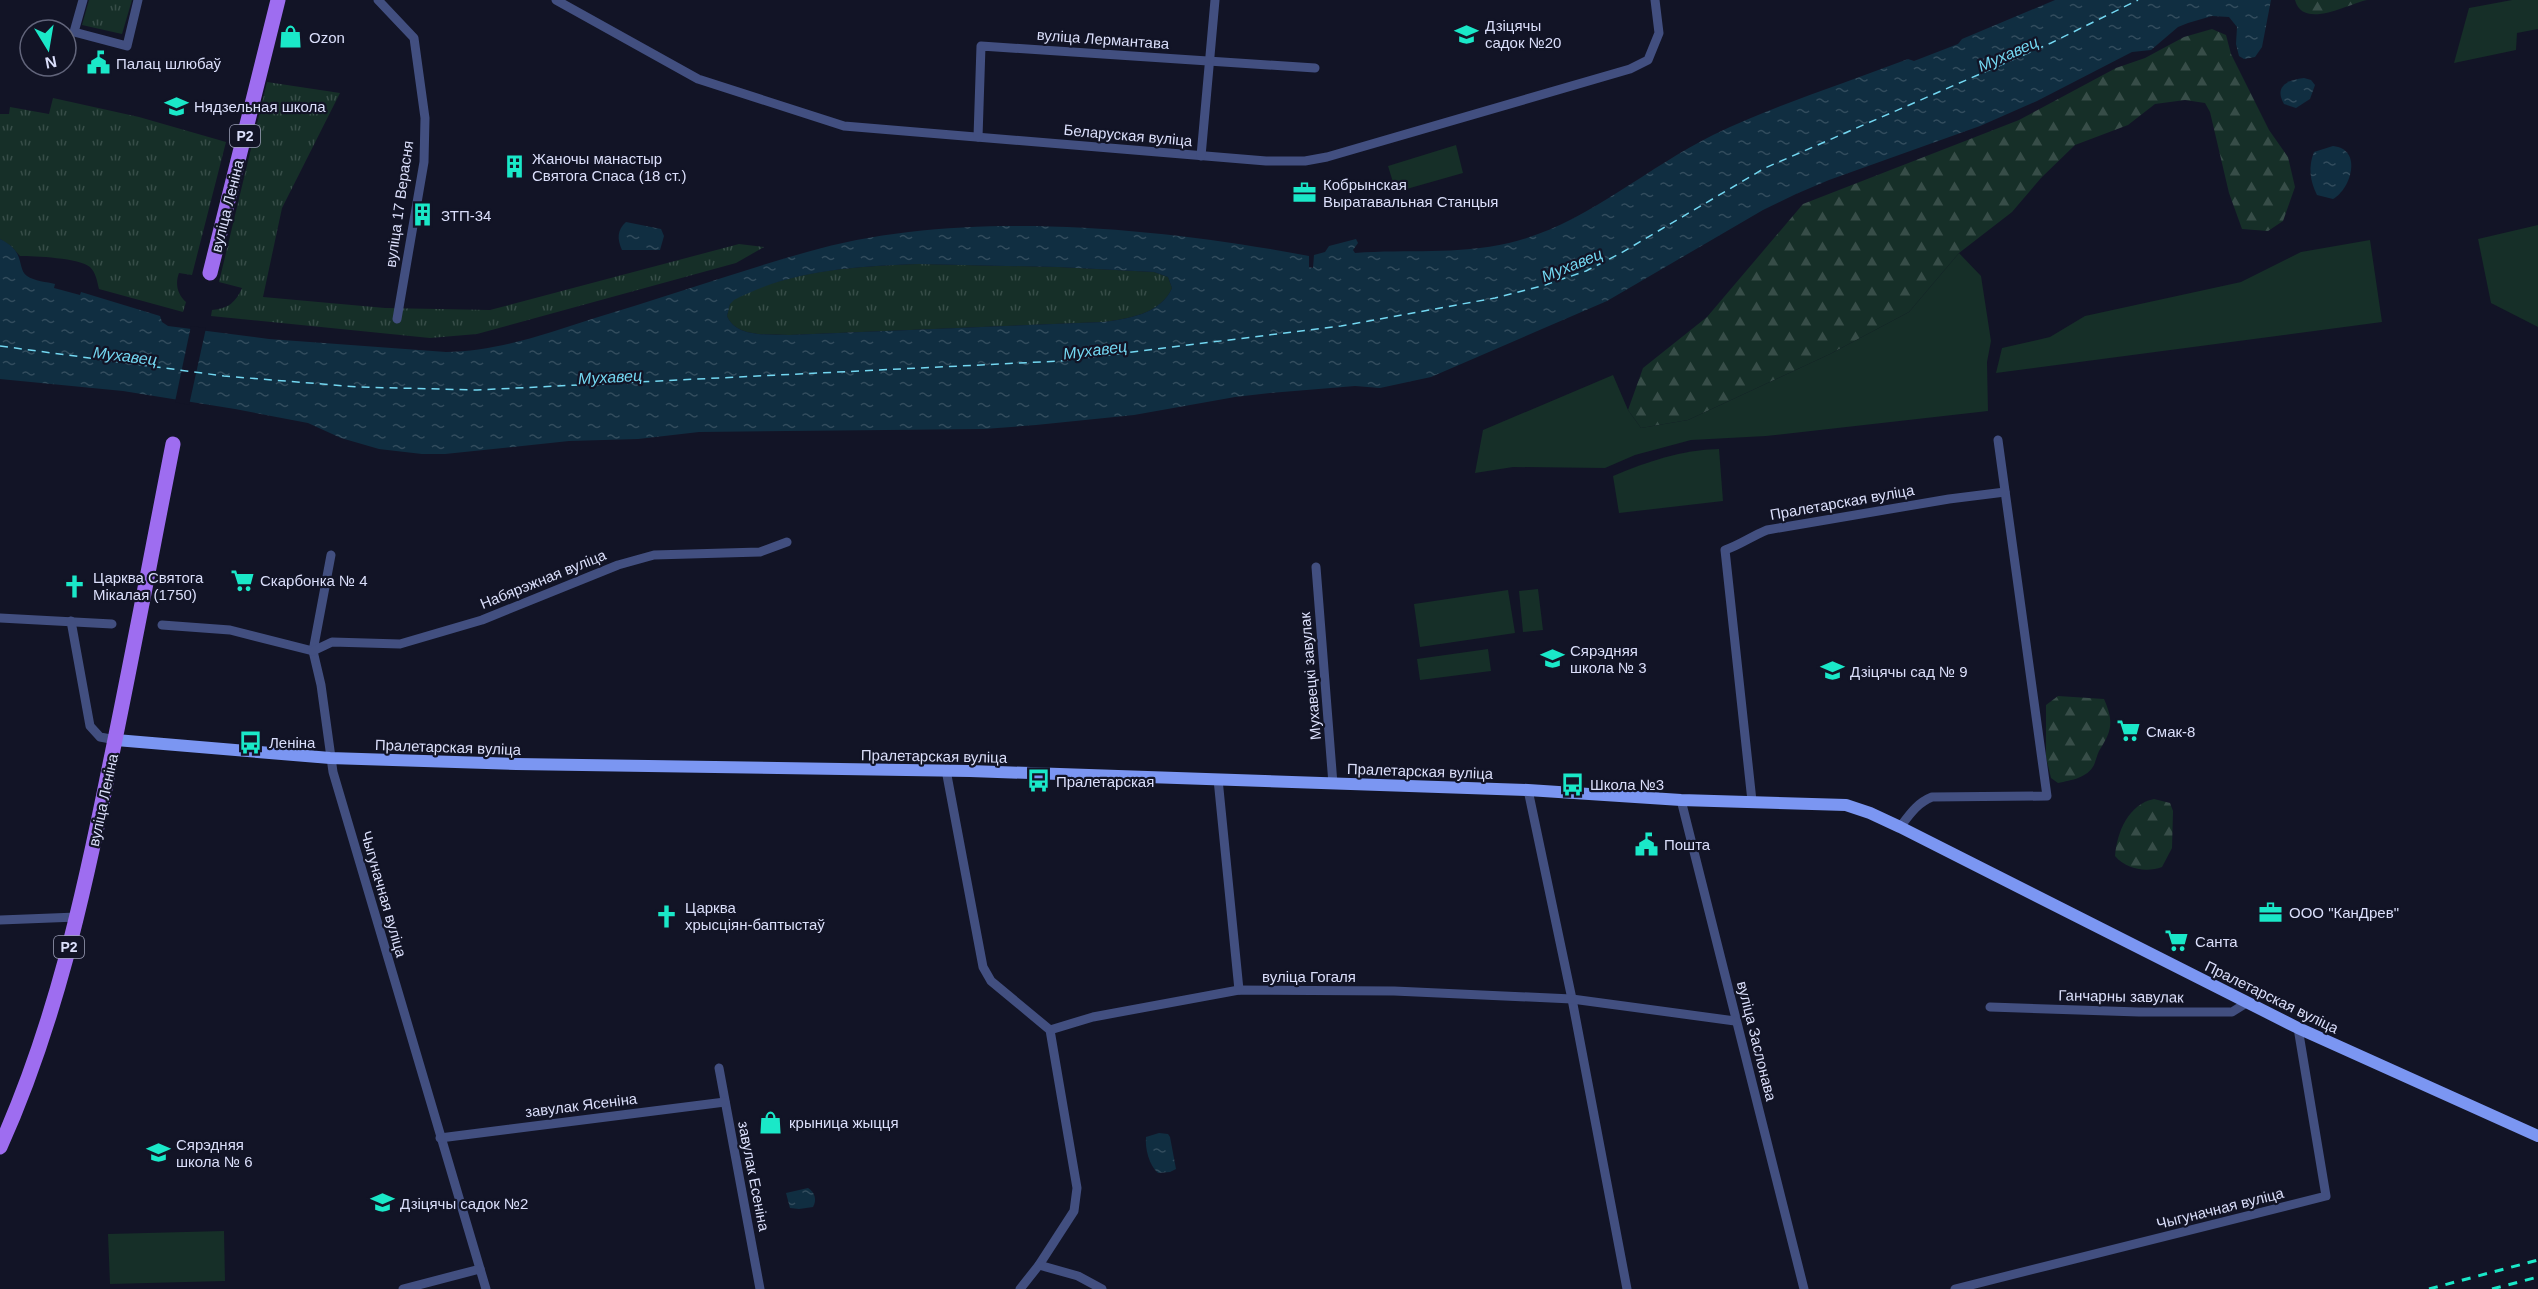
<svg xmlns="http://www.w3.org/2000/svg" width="2538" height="1289" viewBox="0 0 2538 1289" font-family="Arial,sans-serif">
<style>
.grass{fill:url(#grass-tufts)}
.forest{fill:url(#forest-firs)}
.green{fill:#162f28}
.water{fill:url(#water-ripples);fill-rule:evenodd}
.pier{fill:#121426}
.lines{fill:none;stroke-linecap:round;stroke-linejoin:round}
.ferry{stroke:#73d7f1;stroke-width:1.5;stroke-dasharray:8 6;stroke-linecap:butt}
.street{stroke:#424f80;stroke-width:9}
.secondary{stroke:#7b96f2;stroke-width:12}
.primary{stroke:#9e6df0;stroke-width:15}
.rail{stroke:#1ae8c8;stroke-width:3;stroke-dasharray:9 8;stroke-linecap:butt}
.labels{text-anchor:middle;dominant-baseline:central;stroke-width:4.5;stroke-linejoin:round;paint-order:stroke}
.shield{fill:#121426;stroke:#9fa2bb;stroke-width:1.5}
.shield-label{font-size:14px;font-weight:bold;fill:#dbdffb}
.poi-label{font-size:15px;fill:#dbdffb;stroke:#121426;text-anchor:start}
.street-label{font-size:15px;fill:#dbdffb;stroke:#121426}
.water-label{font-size:16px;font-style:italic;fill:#73d7f1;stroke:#121426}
</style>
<defs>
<pattern id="grass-tufts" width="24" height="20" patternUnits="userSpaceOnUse" patternTransform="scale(1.5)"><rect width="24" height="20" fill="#162f28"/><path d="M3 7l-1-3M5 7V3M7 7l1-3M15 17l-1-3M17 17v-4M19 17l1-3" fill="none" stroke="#374d48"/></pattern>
<pattern id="forest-firs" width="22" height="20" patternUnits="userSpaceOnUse" patternTransform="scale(1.5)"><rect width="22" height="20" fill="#162f28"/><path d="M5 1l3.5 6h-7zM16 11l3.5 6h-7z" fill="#374d48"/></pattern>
<pattern id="water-ripples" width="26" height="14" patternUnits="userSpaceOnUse" patternTransform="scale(1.5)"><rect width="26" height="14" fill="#102e41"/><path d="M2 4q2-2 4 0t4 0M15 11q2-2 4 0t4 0" fill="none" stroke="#324c5d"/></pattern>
</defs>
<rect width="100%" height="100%" fill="#121426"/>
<g class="grass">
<polygon points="89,0 132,0 122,34 82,25"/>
<path d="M 267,82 L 340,93 L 282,208 L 263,297 L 385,308 L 490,310 L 739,244 L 764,247 L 736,263 L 477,334 L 430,338 L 211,316 L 212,310 C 228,309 236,302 242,288 L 219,282 Z"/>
<path d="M 53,98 L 139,117 L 226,142 L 192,275 L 179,273 C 175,283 177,294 186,302 L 183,312 L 99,289 C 97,281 96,273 90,267 C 80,258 35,256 20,256 L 11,246 L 0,239 L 0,114 L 9,114 L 10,107 L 49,114 Z"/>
<path d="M 919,264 L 1058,267 L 1154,272 L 1168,277 L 1172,288 C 1161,314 1127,319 1103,322 L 789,335 C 769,334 736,338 727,316 L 730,303 L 734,299 C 790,270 858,266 919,264 Z"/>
</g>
<g class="forest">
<path d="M 2295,0 L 2367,0 C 2348,4 2303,30 2295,0 Z"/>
<polygon points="2212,29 2226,35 2231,54 2269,130 2288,157 2295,187 2283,221 2268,231 2242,229 2229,193 2210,112 2205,103 2185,100 2155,104 2128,125 2075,145 2041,178 2012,212 1959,253 1909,312 1830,354 1688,420 1641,428 1628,410 1643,368 1707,317 1803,204 2019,120 2116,68 2145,58 2184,37"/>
<path d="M 2058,696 L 2104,699 C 2114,722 2112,731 2099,751 C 2097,755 2096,760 2094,765 C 2087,778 2072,780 2058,783 L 2051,778 L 2046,757 L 2046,705 Z"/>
<path d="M 2154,799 L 2170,803 L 2173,811 L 2172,848 L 2162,867 C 2146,873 2126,869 2115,856 C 2117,831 2129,804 2154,799 Z"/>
</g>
<g class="green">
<polygon points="2512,0 2538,0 2538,29 2517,33 2516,50 2454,63 2469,8"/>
<polygon points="1456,145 1463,173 1396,192 1388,166"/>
<polygon points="2538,225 2538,327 2491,303 2478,239"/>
<polygon points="2370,240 2382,322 1996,373 2002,348 2050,337 2085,316 2241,282 2301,252"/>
<polygon points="1959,253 1981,276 1991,341 1987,362 1988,411 1766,436 1691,440 1635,455 1605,468 1513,467 1475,473 1483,430 1613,375 1628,410 1641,428 1688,420 1830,354 1909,312"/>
<path d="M 1719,449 L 1723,501 L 1619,513 L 1613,476 C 1649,461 1681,450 1719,449 Z"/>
<polygon points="1538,589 1543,630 1523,632 1519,591"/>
<polygon points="1508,590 1515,633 1420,647 1414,604"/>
<polygon points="1488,649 1491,671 1420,680 1417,659"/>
<polygon points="224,1231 225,1281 110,1284 108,1234"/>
</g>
<g class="water">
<path d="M 2055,0 L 2271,0 L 2262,47 L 2255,57 L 2244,59 L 2239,56 L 2236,44 L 2237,27 L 2229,17 L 2212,16 L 2188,23 L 2178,27 L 2151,50 L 2132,52 L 2037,101 L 1980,126 L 1829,180 L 1796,194 L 1763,210 L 1607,301 L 1431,377 L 1380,388 L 1355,386 L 1270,393 L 1235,397 L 1134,415 L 1036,425 L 984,429 L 699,432 L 638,439 L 569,441 L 445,454 L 422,454 L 379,449 L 341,438 L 308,423 L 235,409 L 123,391 L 0,379 L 0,239 C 27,252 16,268 27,276 C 34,281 47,282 55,284 L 54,288 L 80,295 L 81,292 L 160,316 L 162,322 L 168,326 L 269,339 L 446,352 C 498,351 546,334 595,318 C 666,297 736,272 807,252 C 958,208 1156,227 1309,256 L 1309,267 L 1313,268 L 1314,255 L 1325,252 L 1329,246 L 1356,239 L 1358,243 L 1353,250 L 1355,253 C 1407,249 1457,255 1509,243 C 1585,225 1644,169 1713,135 C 1775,105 1843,84 1908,59 L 1914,61 L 1958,44 L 1962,39 ZM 919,264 L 1058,267 L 1154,272 L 1168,277 L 1172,288 C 1161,314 1127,319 1103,322 L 789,335 C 769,334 736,338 727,316 L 730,304 L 734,300 C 790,270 858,266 919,264 Z"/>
<path d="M 2304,78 L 2311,80 L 2315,85 L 2310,99 L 2296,108 L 2284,104 C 2274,86 2287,80 2304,78 Z"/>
<path d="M 2333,146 C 2363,149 2351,189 2333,199 L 2317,195 C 2310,181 2308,167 2314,152 Z"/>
<path d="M 626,222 L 661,229 L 664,236 L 660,250 L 622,250 C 617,239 617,230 626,222 Z"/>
<path d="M 1159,1133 L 1168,1134 L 1170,1137 L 1176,1169 L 1170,1172 L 1158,1173 C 1149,1165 1145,1149 1146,1137 Z"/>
<path d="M 808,1188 C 815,1192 817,1200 813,1207 L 799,1209 L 790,1208 L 786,1193 Z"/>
</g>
<polygon class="pier" points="191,326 206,328 189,405 175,402"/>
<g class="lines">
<polyline class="ferry" points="0,346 224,376 358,387 477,390 1060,361 1341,326 1495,298 1545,285 1586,271 1621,253 1765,168 2051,43 2138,0"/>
<g class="street">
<polyline points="83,0 74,32 127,46 138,0"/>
<polyline points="378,0 414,38 425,118 424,162 397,319"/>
<polyline points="556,0 698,79 844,126 1266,161 1305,161 1327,157 1630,69 1648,60 1659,33 1655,0"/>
<polyline points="978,137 981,46 1315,68"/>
<polyline points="1201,156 1215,0"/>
<polyline points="331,555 313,651 321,685 333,772 486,1289"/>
<polyline points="1316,567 1333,784"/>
<polyline points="0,618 112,624"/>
<polyline points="71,621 90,726 100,737 116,740"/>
<polyline points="162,625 230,630 313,651"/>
<polyline points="313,651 332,642 400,644 482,620 618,565 654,555 760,552 787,542"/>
<polyline points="946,770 983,967 991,981 1050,1030 1077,1188 1074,1211 1039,1265 1020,1289"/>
<polyline points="1218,779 1239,990"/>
<polyline points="1528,790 1572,999 1627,1289"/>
<polyline points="1681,800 1804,1289"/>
<path d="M 1752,801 L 1725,550 C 1740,545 1752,536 1767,530 L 1949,499 L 2005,492"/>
<path d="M 1900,827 C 1910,814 1917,803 1932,797 L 2047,796 L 1998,440"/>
<polyline points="0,920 77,917"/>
<polyline points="1990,1007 2139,1012 2232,1012 2248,1002"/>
<polyline points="1050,1030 1093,1017 1239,990 1394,991 1572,999 1735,1021"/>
<polyline points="719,1068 760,1289"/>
<polyline points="440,1138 725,1102"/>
<polyline points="1039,1265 1078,1276 1102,1289"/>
<polyline points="403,1289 480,1269"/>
<polyline points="1955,1289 2326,1196 2298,1028"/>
</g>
<polyline class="secondary" points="116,740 330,758 516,764 970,771 1528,790 1681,800 1846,805 1870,813 1900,827 2298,1028 2538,1136"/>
<g class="primary">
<polyline points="210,273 278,0"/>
<path d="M 0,1147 C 55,1025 84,894 110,764 C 132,658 152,551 173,444"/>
</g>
<g class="rail">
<polyline points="2429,1289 2538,1260"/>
<polyline points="2492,1289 2538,1277"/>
</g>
</g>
<defs>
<symbol id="school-bare" viewBox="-9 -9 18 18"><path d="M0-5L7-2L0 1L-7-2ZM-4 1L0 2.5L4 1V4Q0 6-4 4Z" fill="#1ae8c8" stroke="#121426" stroke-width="2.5" paint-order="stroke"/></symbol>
<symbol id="shop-bare" viewBox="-9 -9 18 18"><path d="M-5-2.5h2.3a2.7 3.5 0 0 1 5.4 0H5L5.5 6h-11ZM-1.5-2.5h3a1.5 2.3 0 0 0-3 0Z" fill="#1ae8c8" stroke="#121426" stroke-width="2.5" paint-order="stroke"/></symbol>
<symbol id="civic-bare" viewBox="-9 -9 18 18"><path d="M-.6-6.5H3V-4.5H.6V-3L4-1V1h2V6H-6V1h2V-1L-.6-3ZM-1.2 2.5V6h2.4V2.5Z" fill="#1ae8c8" stroke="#121426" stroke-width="2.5" paint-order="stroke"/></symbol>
<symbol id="building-bare" viewBox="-9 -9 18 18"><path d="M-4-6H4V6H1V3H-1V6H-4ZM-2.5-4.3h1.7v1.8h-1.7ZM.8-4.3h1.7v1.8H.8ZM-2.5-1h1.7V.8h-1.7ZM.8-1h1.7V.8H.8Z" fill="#1ae8c8" stroke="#121426" stroke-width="2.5" paint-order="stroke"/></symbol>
<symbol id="office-bare" viewBox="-9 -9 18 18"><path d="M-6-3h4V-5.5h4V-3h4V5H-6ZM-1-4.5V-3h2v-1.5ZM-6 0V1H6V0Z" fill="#1ae8c8" stroke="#121426" stroke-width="2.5" paint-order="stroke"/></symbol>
<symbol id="supermarket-bare" viewBox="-9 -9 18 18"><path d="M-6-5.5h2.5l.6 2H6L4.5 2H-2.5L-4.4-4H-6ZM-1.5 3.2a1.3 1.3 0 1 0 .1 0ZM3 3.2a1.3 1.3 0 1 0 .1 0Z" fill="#1ae8c8" stroke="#121426" stroke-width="2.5" paint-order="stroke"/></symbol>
<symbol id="church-bare" viewBox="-9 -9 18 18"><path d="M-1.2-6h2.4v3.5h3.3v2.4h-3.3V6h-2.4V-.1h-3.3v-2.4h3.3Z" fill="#1ae8c8" stroke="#121426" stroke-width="2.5" paint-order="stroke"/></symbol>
<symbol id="bus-bare" viewBox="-9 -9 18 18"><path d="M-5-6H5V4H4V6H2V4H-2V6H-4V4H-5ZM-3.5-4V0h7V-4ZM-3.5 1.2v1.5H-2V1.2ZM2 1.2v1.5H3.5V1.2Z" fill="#1ae8c8" stroke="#121426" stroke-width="2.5" paint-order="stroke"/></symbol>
</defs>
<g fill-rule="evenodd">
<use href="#school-bare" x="1450" y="18" width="33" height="33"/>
<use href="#shop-bare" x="274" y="20" width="33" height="33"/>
<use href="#civic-bare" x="82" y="46" width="33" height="33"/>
<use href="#school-bare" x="160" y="90" width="33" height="33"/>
<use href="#building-bare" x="498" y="150" width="33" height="33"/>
<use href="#office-bare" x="1288" y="176" width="33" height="33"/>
<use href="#building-bare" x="406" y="198" width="33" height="33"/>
<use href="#supermarket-bare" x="226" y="564" width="33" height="33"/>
<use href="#church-bare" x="58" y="570" width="33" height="33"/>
<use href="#school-bare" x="1536" y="642" width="33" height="33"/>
<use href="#school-bare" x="1816" y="654" width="33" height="33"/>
<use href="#supermarket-bare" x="2112" y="714" width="33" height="33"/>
<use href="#bus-bare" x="234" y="726" width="33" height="33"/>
<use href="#bus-bare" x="1022" y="764" width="33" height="33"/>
<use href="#bus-bare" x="1556" y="768" width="33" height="33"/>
<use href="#civic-bare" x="1630" y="828" width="33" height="33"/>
<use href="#office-bare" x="2254" y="896" width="33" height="33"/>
<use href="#church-bare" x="650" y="900" width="33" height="33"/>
<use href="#supermarket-bare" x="2160" y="924" width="33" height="33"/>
<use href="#shop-bare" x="754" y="1106" width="33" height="33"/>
<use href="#school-bare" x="142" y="1136" width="33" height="33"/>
<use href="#school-bare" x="366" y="1186" width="33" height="33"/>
</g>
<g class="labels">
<g class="shield">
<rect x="230" y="125" width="30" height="22" rx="4.5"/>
<rect x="54" y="936" width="30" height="22" rx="4.5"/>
</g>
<g class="shield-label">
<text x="245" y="136">Р2</text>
<text x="69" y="947">Р2</text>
</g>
<g class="poi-label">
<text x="1485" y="25">Дзіцячы<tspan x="1485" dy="17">садок №20</tspan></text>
<text x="309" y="37">Ozon</text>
<text x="116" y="63">Палац шлюбаў</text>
<text x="194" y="106">Нядзельная школа</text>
<text x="532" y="158">Жаночы манастыр<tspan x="532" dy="17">Святога Спаса (18 ст.)</tspan></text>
<text x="1323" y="184">Кобрынская<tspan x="1323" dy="17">Выратавальная Станцыя</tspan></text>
<text x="441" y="215">ЗТП-34</text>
<text x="93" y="577">Царква Святога<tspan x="93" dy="17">Мікалая (1750)</tspan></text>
<text x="260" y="580">Скарбонка № 4</text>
<text x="1570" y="650">Сярэдняя<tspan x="1570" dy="17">школа № 3</tspan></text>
<text x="1850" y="671">Дзіцячы сад № 9</text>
<text x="2146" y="731">Смак-8</text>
<text x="269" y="742">Леніна</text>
<text x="1056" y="781">Пралетарская</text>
<text x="1590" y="784">Школа №3</text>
<text x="1664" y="844">Пошта</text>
<text x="685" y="907">Царква<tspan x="685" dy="17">хрысціян-баптыстаў</tspan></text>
<text x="2289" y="912">ООО "КанДрев"</text>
<text x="2195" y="941">Санта</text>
<text x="789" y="1122">крыница жыцця</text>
<text x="176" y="1144">Сярэдняя<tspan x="176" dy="17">школа № 6</tspan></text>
<text x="400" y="1203">Дзіцячы садок №2</text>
</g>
<g class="street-label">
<text transform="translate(1103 39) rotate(4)">вуліца Лермантава</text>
<text transform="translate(1128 135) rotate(5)">Беларуская вуліца</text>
<text transform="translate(399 204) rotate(-82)">вуліца 17 Верасня</text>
<text transform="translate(227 206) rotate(-76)">вуліца Леніна</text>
<text transform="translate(1842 502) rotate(-10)">Пралетарская вуліца</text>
<text transform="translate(543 579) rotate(-22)">Набярэжная вуліца</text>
<text transform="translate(1310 676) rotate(-95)">Мухавецкі завулак</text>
<text transform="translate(448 747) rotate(2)">Пралетарская вуліца</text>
<text transform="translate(934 756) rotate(1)">Пралетарская вуліца</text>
<text transform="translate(1420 771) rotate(2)">Пралетарская вуліца</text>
<text transform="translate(103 800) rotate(-78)">вуліца Леніна</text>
<text transform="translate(384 894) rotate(74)">Чыгуначная вуліца</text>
<text x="1309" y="976">вуліца Гогаля</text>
<text transform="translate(2121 996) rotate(1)">Ганчарны завулак</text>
<text transform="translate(2272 997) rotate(26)">Пралетарская вуліца</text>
<text transform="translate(1757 1041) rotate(76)">вуліца Заслонава</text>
<text transform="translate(581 1105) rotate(-7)">завулак Ясеніна</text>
<text transform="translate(754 1176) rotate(79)">завулак Есеніна</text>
<text transform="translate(2220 1208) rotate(-14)">Чыгуначная вуліца</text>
</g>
<g class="water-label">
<text transform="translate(2008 54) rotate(-24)">Мухавец</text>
<text transform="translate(1572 265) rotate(-22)">Мухавец</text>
<text transform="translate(1095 350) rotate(-7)">Мухавец</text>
<text transform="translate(125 356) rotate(7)">Мухавец</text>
<text transform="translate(610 377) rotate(-3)">Мухавец</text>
</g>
</g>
<g transform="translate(48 48) rotate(169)"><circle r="28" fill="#121426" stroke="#62657b" stroke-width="1.5"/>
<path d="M0-4.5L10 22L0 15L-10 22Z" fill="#1ae8c8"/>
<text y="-9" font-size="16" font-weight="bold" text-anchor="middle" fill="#dbdffb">N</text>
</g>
</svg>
